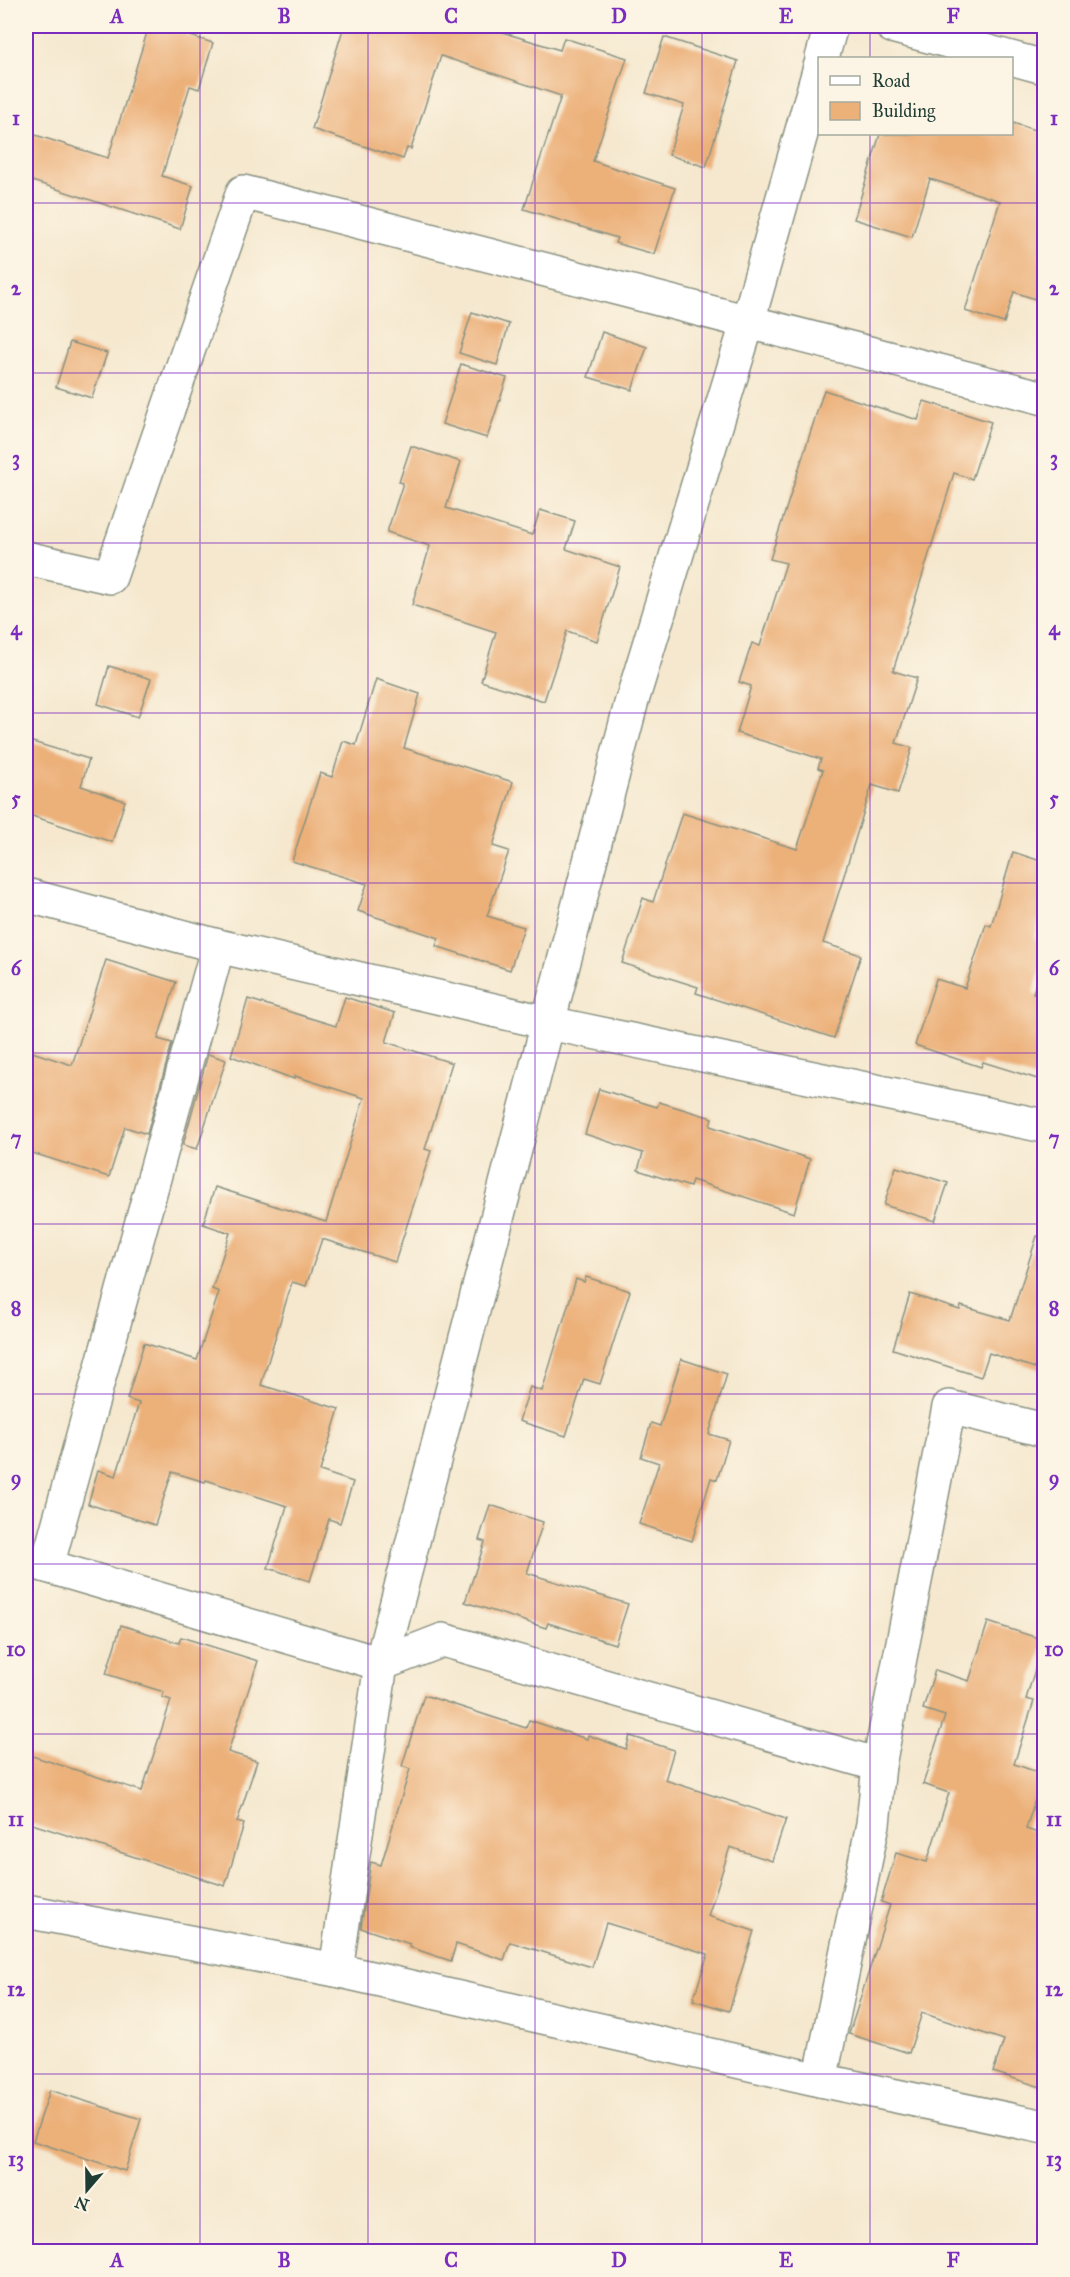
<svg xmlns="http://www.w3.org/2000/svg" width="1070" height="2277" viewBox="0 0 1070 2277" font-family="'IM FELL Great Primer',serif">
<style>
.building{fill:#ecb079}
.lines{fill:none;stroke-linecap:round;stroke-linejoin:round}
.street-casing{stroke:#8a9282;stroke-width:36}
.street{stroke:#fff;stroke-width:33}
.grid{fill:none;stroke:#7b2cbf;stroke-width:1.5;stroke-opacity:0.55}
.neatline{fill:none;stroke:#7b2cbf;stroke-width:2}
.grid-label{font-size:20px;text-anchor:middle;font-weight:bold;fill:#7b2cbf}
</style>
<rect width="100%" height="100%" fill="#fcf5e5"/>
<filter id="ink" filterUnits="userSpaceOnUse"><feTurbulence type="fractalNoise" baseFrequency=".0167" numOctaves="2"/><feDisplacementMap in="SourceGraphic" scale="12" xChannelSelector="R" yChannelSelector="G"/><feConvolveMatrix kernelMatrix="1 2 1 2 8 2 1 2 1" color-interpolation-filters="sRGB"/></filter>
<filter id="wash" filterUnits="userSpaceOnUse"><feTurbulence type="fractalNoise" baseFrequency=".008" numOctaves="4" result="noise"/><feDisplacementMap in="SourceGraphic" scale="24" xChannelSelector="R" yChannelSelector="G"/><feGaussianBlur stdDeviation="1.35" result="paint"/><feColorMatrix in="noise" values="0 0 0 0 0 0 0 0 0 0 0 0 0 0 0 0 0 1.4 0 .05"/><feComposite in="paint" operator="in"/></filter>
<g filter="url(#wash)">
<rect width="100%" height="100%" fill="#f5e8cf"/>
<g id="blocks">
<g class="building">
<polygon points="149,26 158,26 213,43 199,89 190,86 162,176 193,186 180,229 26,179 26,132 108,158"/>
<polygon points="344,26 482,26 560,50 564,38 627,58 593,161 675,188 654,254 615,243 617,238 524,209 561,96 441,56 411,149 407,148 403,159 312,129"/>
<polygon points="664,37 738,61 706,167 669,155 684,105 646,93"/>
<polygon points="1013,123 1044,133 1044,302 1014,292 1004,323 965,311 1000,201 930,179 912,237 854,219 880,134 1011,134"/>
<polygon points="472,312 509,324 497,365 459,353"/>
<polygon points="602,332 647,347 632,390 588,377"/>
<polygon points="70,342 107,353 92,398 56,387"/>
<polygon points="461,364 507,378 487,438 442,424"/>
<polygon points="824,390 918,420 924,401 991,422 972,479 954,473 893,671 917,678 896,743 912,748 898,793 872,785 823,943 861,955 834,1038 696,993 698,987 622,963 643,898 653,902 682,813 797,849 823,770 818,768 821,759 737,733 751,686 739,682 752,643 760,646 786,563 770,559"/>
<polygon points="411,446 461,462 446,508 532,535 540,510 575,521 566,549 620,567 597,641 567,631 544,701 481,681 496,632 412,605 430,546 387,532 403,483 399,482"/>
<polygon points="109,666 151,679 138,717 98,704"/>
<polygon points="376,679 420,694 404,748 513,782 493,846 509,851 487,916 524,927 510,970 436,946 439,938 358,911 367,884 292,861 320,773 332,777 343,741 356,745"/>
<polygon points="26,740 89,759 81,786 125,801 112,842 26,814"/>
<polygon points="1013,852 1044,862 1044,907 1034,939 1044,942 1044,957 1033,993 1044,997 1044,1081 983,1062 981,1067 915,1045 936,979 965,988 986,924 991,926"/>
<polygon points="106,960 176,982 158,1039 172,1043 147,1134 125,1127 109,1177 26,1151 26,1050 72,1065"/>
<polygon points="345,997 395,1013 386,1042 452,1063 425,1149 431,1151 395,1262 322,1239 306,1286 292,1282 261,1385 339,1409 320,1471 353,1482 340,1523 329,1519 310,1581 268,1568 287,1506 206,1480 205,1482 172,1472 155,1525 88,1504 98,1470 116,1476 139,1403 127,1399 144,1343 197,1360 219,1292 212,1289 230,1233 203,1224 215,1187 326,1222 364,1098 295,1076 294,1079 231,1056 248,999 336,1026"/>
<polygon points="208,1054 226,1060 197,1149 183,1145"/>
<polygon points="599,1089 657,1107 659,1102 712,1118 710,1126 810,1159 794,1213 692,1180 690,1187 638,1170 643,1153 585,1134"/>
<polygon points="896,1167 948,1183 935,1221 884,1205"/>
<polygon points="1037,1236 1044,1237 1044,1371 989,1353 981,1377 893,1349 910,1294 960,1310 961,1306 1010,1320"/>
<polygon points="586,1277 630,1291 600,1384 584,1379 566,1436 519,1421 530,1387 542,1391 576,1279 584,1282"/>
<polygon points="681,1359 727,1374 709,1434 729,1440 717,1480 711,1478 692,1541 639,1524 659,1463 641,1457 651,1423 660,1426"/>
<polygon points="490,1505 543,1522 527,1573 628,1604 615,1644 548,1623 546,1628 465,1602 485,1542 479,1540"/>
<polygon points="988,1622 1044,1640 1026,1699 1034,1701 1014,1764 1043,1774 1026,1829 1044,1835 1044,2088 993,2072 1004,2040 922,2013 909,2053 849,2034 890,1905 881,1902 896,1853 927,1862 949,1793 923,1784 945,1716 923,1709 935,1670 969,1681"/>
<polygon points="121,1625 179,1643 181,1637 258,1661 228,1752 257,1761 237,1822 244,1824 225,1886 26,1822 26,1754 142,1791 171,1700 162,1697 164,1692 106,1674"/>
<polygon points="424,1695 526,1728 529,1720 587,1739 588,1735 626,1749 630,1736 674,1750 665,1780 786,1819 772,1861 730,1847 708,1916 754,1931 729,2011 693,2000 708,1954 606,1923 592,1967 510,1942 504,1960 456,1944 451,1961 409,1947 410,1944 361,1928 371,1862 381,1865 410,1769 402,1766"/>
<polygon points="50,2090 141,2119 125,2171 33,2141"/>
</g>
</g>
</g>
<g filter="url(#ink)">
<use href="#blocks" fill-opacity="0" stroke="#8a9282" stroke-width="1.5"/>
<g class="lines">
<defs>
<g id="street">
<polyline points="892,26 1044,67"/>
<polyline points="822,58 831,26"/>
<polyline points="26,558 110,577 243,192 1044,398"/>
<polyline points="26,895 218,946 549,1023 1044,1126"/>
<polyline points="26,1560 381,1664 443,1640 879,1765"/>
<polyline points="47,1566 218,946"/>
<polyline points="26,1911 336,1970 820,2080 1044,2127"/>
<polyline points="336,1970 381,1664 631,704 748,321 820,67"/>
<polyline points="820,2080 873,1824 879,1765 949,1407 1044,1430"/>
</g>
</defs>
<use href="#street" class="street-casing"/>
<use href="#street" class="street"/>
</g>
</g>
<path class="grid" d="M 200,26 L 200,2252M 368,26 L 368,2252M 535,26 L 535,2252M 702,26 L 702,2252M 870,26 L 870,58M 870,134 L 870,2252M 26,203 L 1044,203M 26,373 L 1044,373M 26,543 L 1044,543M 26,713 L 1044,713M 26,883 L 1044,883M 26,1053 L 1044,1053M 26,1224 L 1044,1224M 26,1394 L 1044,1394M 26,1564 L 1044,1564M 26,1734 L 1044,1734M 26,1904 L 1044,1904M 26,2074 L 1044,2074"/>
<rect width="1070" height="2277" fill="none" stroke="#fcf5e5" stroke-width="66"/>
<rect x="818" y="57" width="195" height="78" fill="#fcf5e5" stroke="#a4ab9e" stroke-width="1.5"/>
<rect x="830" y="76" width="30" height="9" fill="#ffffff" stroke="#a4ab9e" stroke-width="1.5"/>
<text x="872" y="87" font-size="18" fill="#1f3d34">Road</text>
<rect x="830" y="102" width="30" height="18" fill="#ecb079" stroke="#a4ab9e" stroke-width="1.5"/>
<text x="872" y="117" font-size="18" fill="#1f3d34">Building</text>
<g transform="translate(87 2190) rotate(200)" stroke="#fcf5e5" stroke-width="4.5" paint-order="stroke">
<path d="M0-4.5L10 22L0 15L-10 22Z" fill="#1f3d34"/>
<text y="-9" font-size="16" font-weight="bold" text-anchor="middle" fill="#1f3d34">N</text>
</g>
<rect x="33" y="33" width="1004" height="2211" class="neatline"/>
<g class="grid-label">
<text x="117" y="23">A</text>
<text x="284" y="23">B</text>
<text x="451" y="23">C</text>
<text x="619" y="23">D</text>
<text x="786" y="23">E</text>
<text x="953" y="23">F</text>
<text x="16" y="125">1</text>
<text x="1054" y="125">1</text>
<text x="16" y="295">2</text>
<text x="1054" y="295">2</text>
<text x="16" y="465">3</text>
<text x="1054" y="465">3</text>
<text x="16" y="635">4</text>
<text x="1054" y="635">4</text>
<text x="16" y="805">5</text>
<text x="1054" y="805">5</text>
<text x="16" y="975">6</text>
<text x="1054" y="975">6</text>
<text x="16" y="1145">7</text>
<text x="1054" y="1145">7</text>
<text x="16" y="1315">8</text>
<text x="1054" y="1315">8</text>
<text x="16" y="1485">9</text>
<text x="1054" y="1485">9</text>
<text x="16" y="1656">10</text>
<text x="1054" y="1656">10</text>
<text x="16" y="1826">11</text>
<text x="1054" y="1826">11</text>
<text x="16" y="1996">12</text>
<text x="1054" y="1996">12</text>
<text x="16" y="2166">13</text>
<text x="1054" y="2166">13</text>
<text x="117" y="2267">A</text>
<text x="284" y="2267">B</text>
<text x="451" y="2267">C</text>
<text x="619" y="2267">D</text>
<text x="786" y="2267">E</text>
<text x="953" y="2267">F</text>
</g>
</svg>
